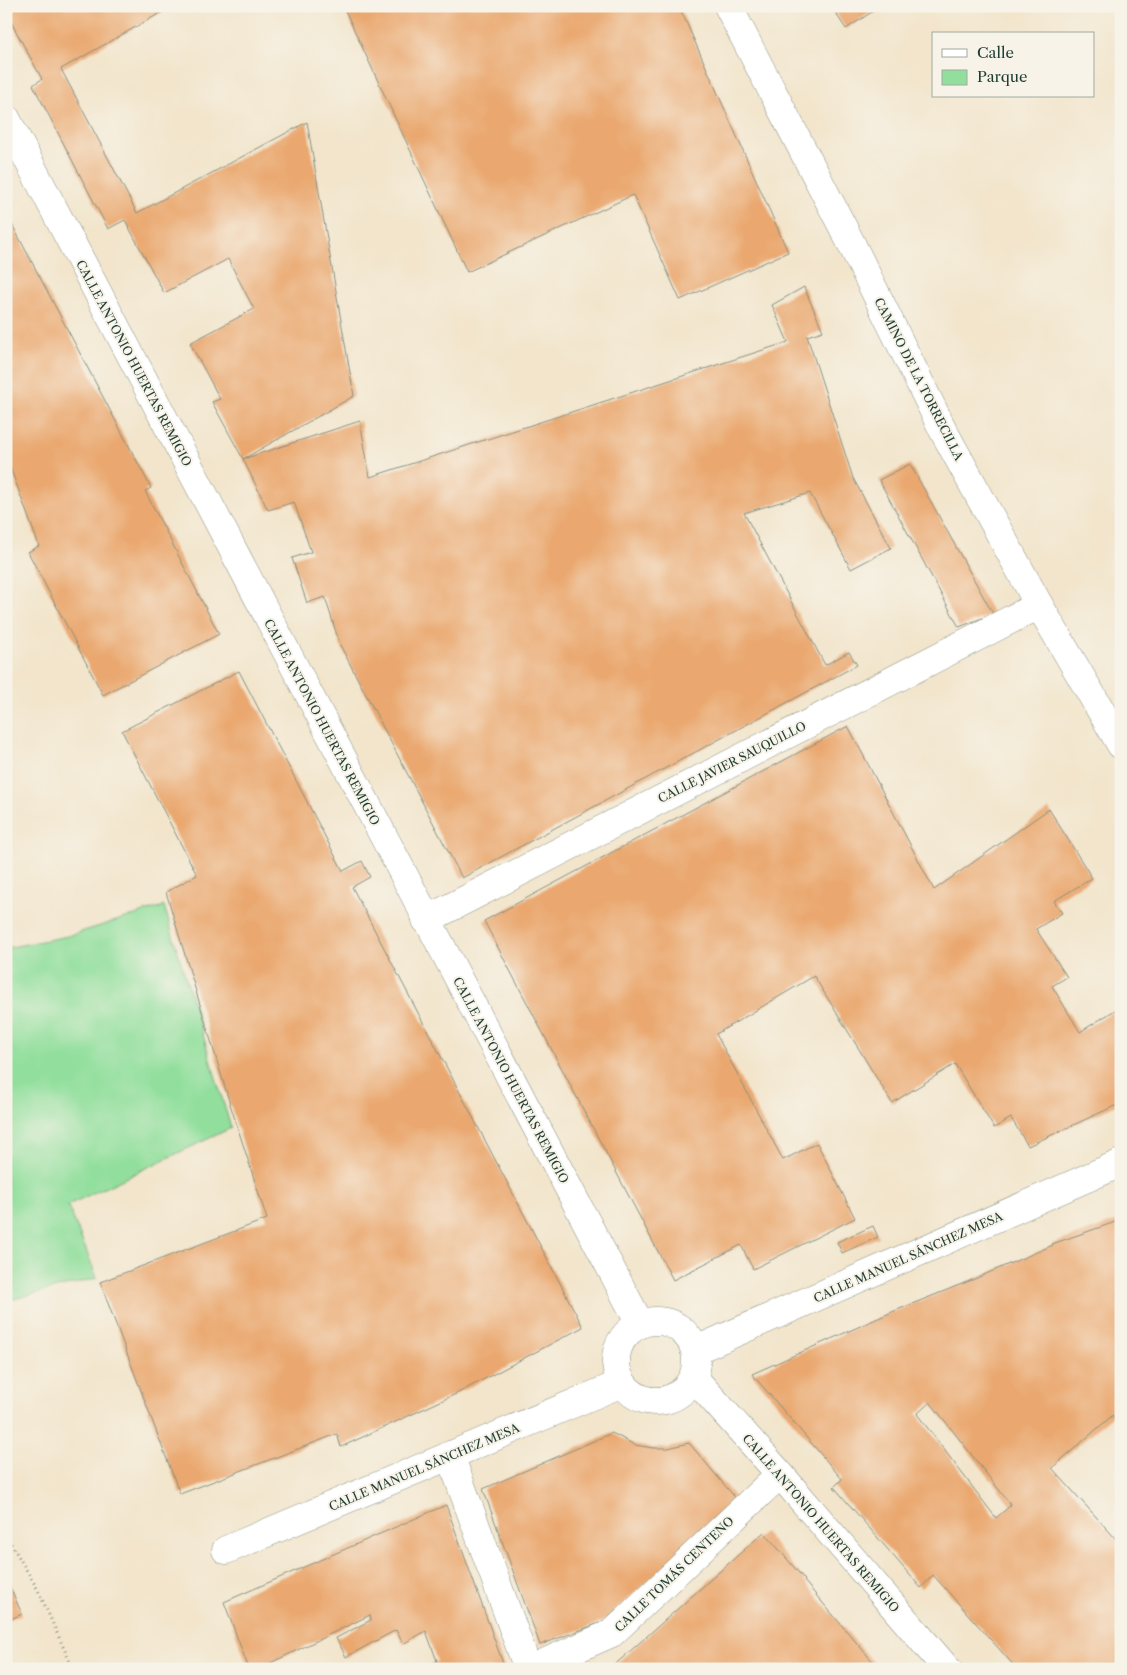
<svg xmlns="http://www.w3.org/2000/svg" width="1127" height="1675" viewBox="0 0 1127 1675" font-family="'Libre Caslon Text',serif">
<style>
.green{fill:#92df9d;stroke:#588e68}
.building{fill:#eaa870;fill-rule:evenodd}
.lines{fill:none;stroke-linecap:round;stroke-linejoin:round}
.minor-casing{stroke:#889180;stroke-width:29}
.path{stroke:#889180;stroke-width:3;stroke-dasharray:1 4;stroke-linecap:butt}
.minor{stroke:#fff;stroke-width:28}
.labels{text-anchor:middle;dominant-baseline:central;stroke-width:4;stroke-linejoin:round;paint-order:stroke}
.street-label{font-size:12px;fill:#1f3d34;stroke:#f7f3e8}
</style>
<rect width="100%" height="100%" fill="#f7f3e8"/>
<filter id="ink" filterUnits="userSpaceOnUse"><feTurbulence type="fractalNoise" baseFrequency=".02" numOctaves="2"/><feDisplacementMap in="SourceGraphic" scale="10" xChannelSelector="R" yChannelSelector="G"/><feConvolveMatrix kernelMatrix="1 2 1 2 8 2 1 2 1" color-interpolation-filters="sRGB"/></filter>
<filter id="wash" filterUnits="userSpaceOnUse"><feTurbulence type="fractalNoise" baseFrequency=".0096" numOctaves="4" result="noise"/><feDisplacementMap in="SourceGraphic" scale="20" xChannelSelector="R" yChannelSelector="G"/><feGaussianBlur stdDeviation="1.12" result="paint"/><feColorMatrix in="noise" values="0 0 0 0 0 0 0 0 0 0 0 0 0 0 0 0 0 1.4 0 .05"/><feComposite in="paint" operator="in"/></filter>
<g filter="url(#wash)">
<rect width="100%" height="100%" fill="#f2e5cc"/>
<polygon class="green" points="164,906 231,1128 68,1205 97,1278 6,1301 6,948 68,936"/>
<g id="blocks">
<g class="building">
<polygon points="6,6 173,6 61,69 137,213 307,122 354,396 243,459 212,402 220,399 190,343 254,309 228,259 164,293 125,220 108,229 33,85 42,79 6,13"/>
<polygon points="343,6 679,6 788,252 680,300 633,195 467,272"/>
<polygon points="831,6 881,6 846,29"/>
<polygon points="6,213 151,488 145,491 219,634 103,695 28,552 39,546 6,456"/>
<polygon points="804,287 823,331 807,336 853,478 891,548 851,569 810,493 744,513 825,665 849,652 857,665 462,878 340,645 325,597 307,603 292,558 311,552 294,502 268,510 243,459 360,421 370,477 788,342 772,305"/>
<polygon points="910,464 993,614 959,627 879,480"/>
<polygon points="239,671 343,871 362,861 370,877 352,887 583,1327 456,1394 341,1447 337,1434 180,1494 100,1282 267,1219 230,1104 166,892 197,875 122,731"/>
<polygon points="848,726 934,890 1049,809 1092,878 1054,901 1062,913 1036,929 1067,977 1052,986 1080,1032 1120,1007 1121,1009 1121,1049 1119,1050 1121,1054 1121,1103 1028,1146 1011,1118 994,1128 955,1064 892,1103 814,976 716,1034 783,1160 817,1143 855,1218 753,1269 741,1245 673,1280 484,921"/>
<path d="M 1121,1220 L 1121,1437 L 1113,1415 L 1052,1468 L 1116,1539 L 1121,1535 L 1121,1669 L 1017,1669 L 933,1575 L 921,1588 L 834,1487 L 842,1479 L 752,1374 L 892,1312 L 972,1280 L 1053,1245 L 1052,1244 ZM 930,1402 L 1011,1505 L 996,1518 L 917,1414 Z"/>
<polygon points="873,1226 878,1237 842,1253 837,1242"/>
<polygon points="612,1433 635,1445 653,1448 668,1448 689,1443 738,1501 602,1622 540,1645 483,1489"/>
<polygon points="446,1505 505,1669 426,1669 437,1661 426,1631 403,1644 396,1630 346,1657 336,1638 371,1620 370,1615 258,1669 249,1669 224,1602"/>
<polygon points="764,1532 805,1580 804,1581 879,1669 610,1669"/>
<polygon points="6,1578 22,1614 6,1621"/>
</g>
</g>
</g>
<g filter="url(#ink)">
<use href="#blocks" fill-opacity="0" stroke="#889180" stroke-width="1"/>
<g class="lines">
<defs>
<g id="minor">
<polyline points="728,6 850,241 944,432 1039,605 1121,745"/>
<polyline points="6,118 640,1324"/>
<polyline points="426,920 1039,605"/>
<circle cx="656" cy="1361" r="40"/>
<polyline points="696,1350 1121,1163"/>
<polyline points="694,1378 780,1474 947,1669"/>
<polyline points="450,1455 528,1669"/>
<polyline points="226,1550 622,1383"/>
<polyline points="530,1669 612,1633 780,1474"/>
</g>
</defs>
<use href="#minor" class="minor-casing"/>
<polyline class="path" points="6,1535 38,1590 73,1669"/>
<use href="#minor" class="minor"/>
</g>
</g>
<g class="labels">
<g class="street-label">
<text transform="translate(134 363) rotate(62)">CALLE ANTONIO HUERTAS REMIGIO</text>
<text transform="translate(919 379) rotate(63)">CAMINO DE LA TORRECILLA</text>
<text transform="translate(322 722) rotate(62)">CALLE ANTONIO HUERTAS REMIGIO</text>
<text transform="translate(732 762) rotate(-27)">CALLE JAVIER SAUQUILLO</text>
<text transform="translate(511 1080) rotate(62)">CALLE ANTONIO HUERTAS REMIGIO</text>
<text transform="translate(908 1257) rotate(-24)">CALLE MANUEL SÁNCHEZ MESA</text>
<text transform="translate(424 1467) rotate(-23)">CALLE MANUEL SÁNCHEZ MESA</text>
<text transform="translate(821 1523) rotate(49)">CALLE ANTONIO HUERTAS REMIGIO</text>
<text transform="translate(674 1574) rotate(-44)">CALLE TOMÁS CENTENO</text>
</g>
</g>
<rect width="1127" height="1675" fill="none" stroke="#f7f3e8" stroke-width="25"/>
<rect x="932" y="32" width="162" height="65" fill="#f7f3e8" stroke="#a1aaa0"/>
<rect x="942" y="49" width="25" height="8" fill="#ffffff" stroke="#a1aaa0"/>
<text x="977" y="58" font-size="15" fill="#1f3d34">Calle</text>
<rect x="942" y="70" width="25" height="15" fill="#92df9d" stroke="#a1aaa0"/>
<text x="977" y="82" font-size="15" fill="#1f3d34">Parque</text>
</svg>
